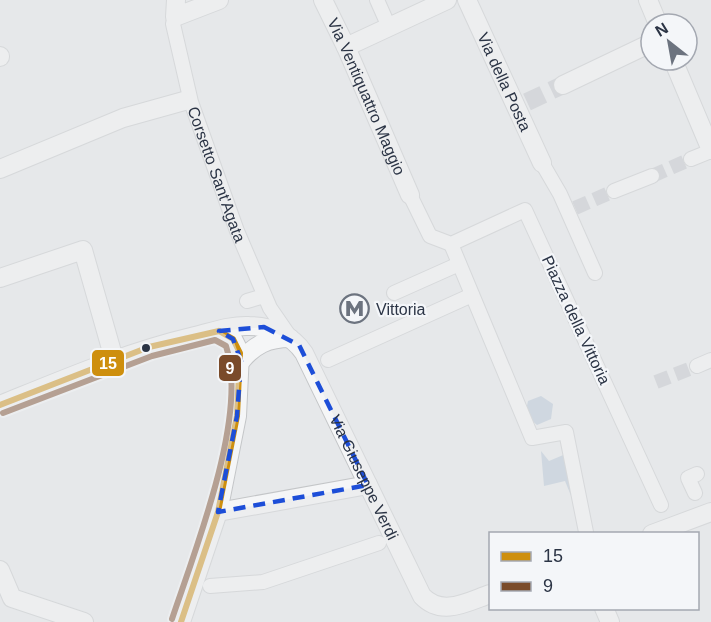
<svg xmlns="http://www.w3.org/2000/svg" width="711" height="622" viewBox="0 0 711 622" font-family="Arial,sans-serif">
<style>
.water{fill:#b4c4d5}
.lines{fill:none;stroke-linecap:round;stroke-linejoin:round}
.pedestrian-tunnel{stroke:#c1c4c9;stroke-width:14;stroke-dasharray:14 7;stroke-linecap:butt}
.minor-tunnel{stroke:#c1c4c9;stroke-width:18;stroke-dasharray:18 9;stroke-linecap:butt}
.pedestrian-casing{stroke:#c4c6c8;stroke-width:16}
.minor-casing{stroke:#c4c6c8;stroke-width:20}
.pedestrian{stroke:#f5f6f7;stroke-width:14}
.minor{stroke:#f5f6f7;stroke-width:18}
.bus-1-casing{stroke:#f4f6f9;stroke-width:10}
.bus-2-casing{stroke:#f4f6f9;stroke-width:10}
.bus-1{stroke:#ce8f0e;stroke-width:6}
.bus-2{stroke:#7a4b2a;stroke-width:6}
.marked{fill:none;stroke:#1d4ed8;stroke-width:4.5;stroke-dasharray:12 8;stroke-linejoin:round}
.bus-dot{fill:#2b3445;stroke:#f4f6f9;stroke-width:2}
.labels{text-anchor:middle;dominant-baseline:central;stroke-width:4.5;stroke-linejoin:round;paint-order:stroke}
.street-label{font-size:16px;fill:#2b3445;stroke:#f4f6f9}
.poi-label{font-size:16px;fill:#2b3445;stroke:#f4f6f9;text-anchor:start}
.line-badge{stroke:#f4f6f9;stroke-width:2}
.badge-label{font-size:16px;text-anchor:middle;font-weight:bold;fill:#fff}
</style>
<rect width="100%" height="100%" fill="#e6e8ea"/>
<g class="water">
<polygon points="541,396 553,404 551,419 537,425 525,415 528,401"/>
<polygon points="541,451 549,461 568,453 581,520 565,481 544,486"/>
</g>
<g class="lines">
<g class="pedestrian-tunnel">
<polyline points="652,176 691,159"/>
<polyline points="575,208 614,191"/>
<polyline points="656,382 697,366"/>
</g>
<polyline class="minor-tunnel" points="527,102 563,85"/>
<defs>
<g id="pedestrian">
<polyline points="377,0 389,27"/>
<path id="s1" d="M 175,17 L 173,24 L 191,102 L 237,231 L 270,308 L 290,337"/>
<polyline points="691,159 711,151"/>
<polyline points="542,163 560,194 595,273"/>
<polyline points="614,191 652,176"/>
<polyline points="410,195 430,236 451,244 525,210 661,505"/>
<polyline points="451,244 532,438 566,432 586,532"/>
<polyline points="394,293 459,264"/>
<polyline points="247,301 264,296"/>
<polyline points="328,360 472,295"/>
<polyline points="697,366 711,360"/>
<polyline points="695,493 688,478 697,474"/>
<polyline points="210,586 263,582 379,543"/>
</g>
<g id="minor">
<polyline points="176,0 175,17 219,0"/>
<path id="s2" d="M 323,0 L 346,47 L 410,195"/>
<path id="s3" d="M 467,0 L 542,163"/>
<polyline points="648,0 658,24"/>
<polyline points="346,47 447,0"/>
<polyline points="0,57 0,56"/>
<polyline points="673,60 711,150"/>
<polyline points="563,85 651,43"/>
<polyline points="0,169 123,118 184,101"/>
<polyline points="0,278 83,250 114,359"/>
<path d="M 241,361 C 254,345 268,338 290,338"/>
<path id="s4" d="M 0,405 C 64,379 127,352 195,336 C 212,332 231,325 249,326 C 271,326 292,335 304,353 L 422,596 C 442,617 467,602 490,594"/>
<polyline points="218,512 368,485"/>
<polyline points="652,534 711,512"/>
<polyline points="0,570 12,598 84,622"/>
<polyline points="604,608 610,622"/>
<polyline points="181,622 218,512 237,416 240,353 233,339 219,331"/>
</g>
</defs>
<use href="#pedestrian" class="pedestrian-casing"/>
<use href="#minor" class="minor-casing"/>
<use href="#pedestrian" class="pedestrian"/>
<use href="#minor" class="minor"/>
<defs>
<g id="bus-1">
<polyline points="0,405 149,347 219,331"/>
<polyline points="181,622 218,512 237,416 240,353 233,339 219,331"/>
</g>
<path id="bus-2" d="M 3,413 L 152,356 L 215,340 L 226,346 C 249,415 195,550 172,619"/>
</defs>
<use href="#bus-1" class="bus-1-casing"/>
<use href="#bus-2" class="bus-2-casing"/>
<use href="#bus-1" class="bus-1"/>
<use href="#bus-2" class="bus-2"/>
</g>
<path d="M0 0H711V622H0ZM 264,327 L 299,345 L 368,485 L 218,512 L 237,416 L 241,361 L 233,339 L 219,331 Z" fill="#e6e8ea" fill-opacity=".55" fill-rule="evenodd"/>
<path class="marked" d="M 264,327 L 299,345 L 368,485 L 218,512 L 237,416 L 241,361 L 233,339 L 219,331 Z"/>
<defs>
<symbol id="metro-ring" viewBox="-11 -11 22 22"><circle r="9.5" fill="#f4f6f9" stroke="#6c737f" stroke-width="1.5"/><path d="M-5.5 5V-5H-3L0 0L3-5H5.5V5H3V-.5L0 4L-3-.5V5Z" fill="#6c737f"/></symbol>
</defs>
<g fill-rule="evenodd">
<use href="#metro-ring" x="338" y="292" width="33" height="33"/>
</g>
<circle class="bus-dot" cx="146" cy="348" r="5"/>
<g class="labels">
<g class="street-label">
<text stroke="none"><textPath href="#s3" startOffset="90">Via della Posta</textPath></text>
<text stroke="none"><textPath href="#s2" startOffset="106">Via Ventiquattro Maggio</textPath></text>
<text stroke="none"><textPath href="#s1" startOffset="164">Corsetto Sant'Agata</textPath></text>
<text transform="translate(576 320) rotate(65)">Piazza della Vittoria</text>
<text stroke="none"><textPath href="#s4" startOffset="464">Via Giuseppe Verdi</textPath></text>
</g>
<g class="poi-label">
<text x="376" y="309">Vittoria</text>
</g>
</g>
<g class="line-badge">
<rect x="91" y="349" width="34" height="28" rx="6" fill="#ce8f0e"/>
<rect x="218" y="354" width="24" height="28" rx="6" fill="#7a4b2a"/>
</g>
<g class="badge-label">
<text x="108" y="369">15</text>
<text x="230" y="374">9</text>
</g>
<rect x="489" y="532" width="210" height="78" fill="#f4f6f9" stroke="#a4a8b1" stroke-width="1.5"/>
<rect x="501" y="552" width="30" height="9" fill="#ce8f0e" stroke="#a4a8b1" stroke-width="1.5"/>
<text x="543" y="562" font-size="18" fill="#2b3445">15</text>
<rect x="501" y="582" width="30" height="9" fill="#7a4b2a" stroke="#a4a8b1" stroke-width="1.5"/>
<text x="543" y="592" font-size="18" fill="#2b3445">9</text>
<g transform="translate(669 42) rotate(329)"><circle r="28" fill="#f4f6f9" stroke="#a4a8b1" stroke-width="1.5"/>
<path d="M0-4.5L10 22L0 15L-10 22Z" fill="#6c737f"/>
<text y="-9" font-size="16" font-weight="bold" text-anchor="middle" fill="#2b3445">N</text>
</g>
</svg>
